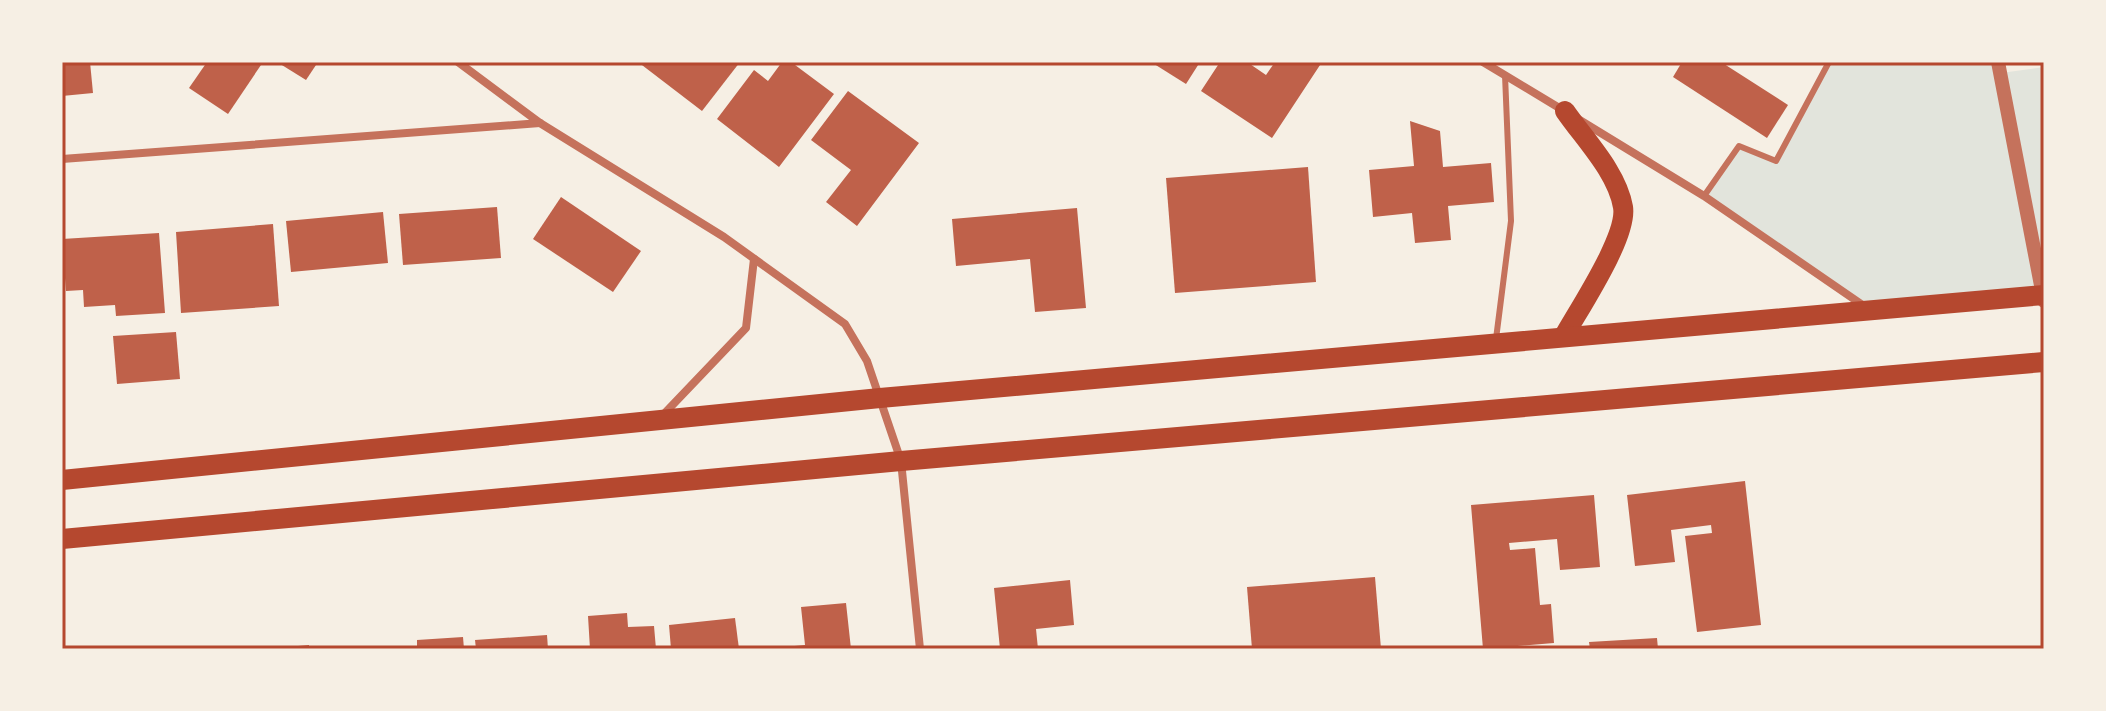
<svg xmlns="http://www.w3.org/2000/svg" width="2106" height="711" viewBox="0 0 2106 711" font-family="Arial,sans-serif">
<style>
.green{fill:#e2e4dc}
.building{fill:#bf614a}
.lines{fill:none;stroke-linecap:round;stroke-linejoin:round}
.service{stroke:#c5725c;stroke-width:6}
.minor{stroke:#c5725c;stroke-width:8}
.tertiary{stroke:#c5725c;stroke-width:14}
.primary{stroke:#b5482f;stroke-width:20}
.neatline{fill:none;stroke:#b5482f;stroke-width:3}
</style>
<rect width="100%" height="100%" fill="#f6efe4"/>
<polygon class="green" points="1829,62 1998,62 2001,73 2044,67 2044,295 1868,309 1704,196 1739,146 1776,161"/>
<g class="building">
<polygon points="62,62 90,62 93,93 62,96"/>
<polygon points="207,62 263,62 228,114 189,88"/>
<polygon points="277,62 318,62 306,80"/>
<polygon points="638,62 740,62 702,111"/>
<polygon points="782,62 791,62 834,94 779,167 717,119 754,70 768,81"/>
<polygon points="1151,62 1200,62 1186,84"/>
<polygon points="1220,62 1247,62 1266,75 1275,62 1322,62 1272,138 1201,91"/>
<polygon points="1682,62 1721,62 1788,105 1767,138 1673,77"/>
<polygon points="848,91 919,143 857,226 826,202 851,170 811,140"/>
<polygon points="1410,121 1440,131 1443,167 1491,163 1494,202 1448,206 1451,240 1415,243 1412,213 1373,217 1369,170 1414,166"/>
<polygon points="1308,167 1316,282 1175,293 1166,178"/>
<polygon points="561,197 641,251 613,292 533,239"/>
<polygon points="497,207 501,258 403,265 399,214"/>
<polygon points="1077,208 1086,308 1035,312 1030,259 956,266 952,219"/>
<polygon points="383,212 388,263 291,272 286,221"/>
<polygon points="273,224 279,306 181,313 176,232"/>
<polygon points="159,233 165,313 116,316 115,305 84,307 83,290 66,291 62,239"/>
<polygon points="176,332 180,379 117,384 113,336"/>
<polygon points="1745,481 1761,625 1697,632 1685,536 1712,533 1711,525 1671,530 1675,562 1635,566 1627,495"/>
<polygon points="1594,495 1600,567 1560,570 1557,539 1509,543 1510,550 1535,548 1540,605 1551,604 1554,643 1483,649 1471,505"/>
<polygon points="1375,577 1381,649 1252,649 1247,587"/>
<polygon points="1070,580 1074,625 1036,629 1038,649 1000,649 994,588"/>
<polygon points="846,603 851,649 784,649 784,647 805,645 801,607"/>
<polygon points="627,613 628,627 654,626 656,649 590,649 588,616"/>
<polygon points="735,618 739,649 671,649 669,625"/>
<polygon points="547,635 548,649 476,649 475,640"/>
<polygon points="463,637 464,649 417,649 417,640"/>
<polygon points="1657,638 1658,649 1590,649 1589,642"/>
<polygon points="309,645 309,649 288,649 287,647"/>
</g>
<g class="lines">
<g class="service">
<polyline points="1704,196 1739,146 1776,161 1829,62"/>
<polyline points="1496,339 1511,221 1505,75"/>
</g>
<g class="minor">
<polyline points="458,62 540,123 724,237 845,324 867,361 901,461 920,649"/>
<polyline points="1483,62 1566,112"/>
<polyline points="1578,119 1704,196 1864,306"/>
<polyline points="62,159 540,123"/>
<polyline points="662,416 746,328 754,259"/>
</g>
<polyline class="tertiary" points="1998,62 2044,301"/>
<g class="primary">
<path d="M 1564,336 C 1579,309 1628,236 1623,207 C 1617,172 1585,140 1565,111"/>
<polyline points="62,480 880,398 2044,295"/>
<polyline points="62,539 901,461 2044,362"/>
</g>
</g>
<rect width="2106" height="711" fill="none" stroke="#f6efe4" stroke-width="128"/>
<rect x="64" y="64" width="1978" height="583" class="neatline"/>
</svg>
